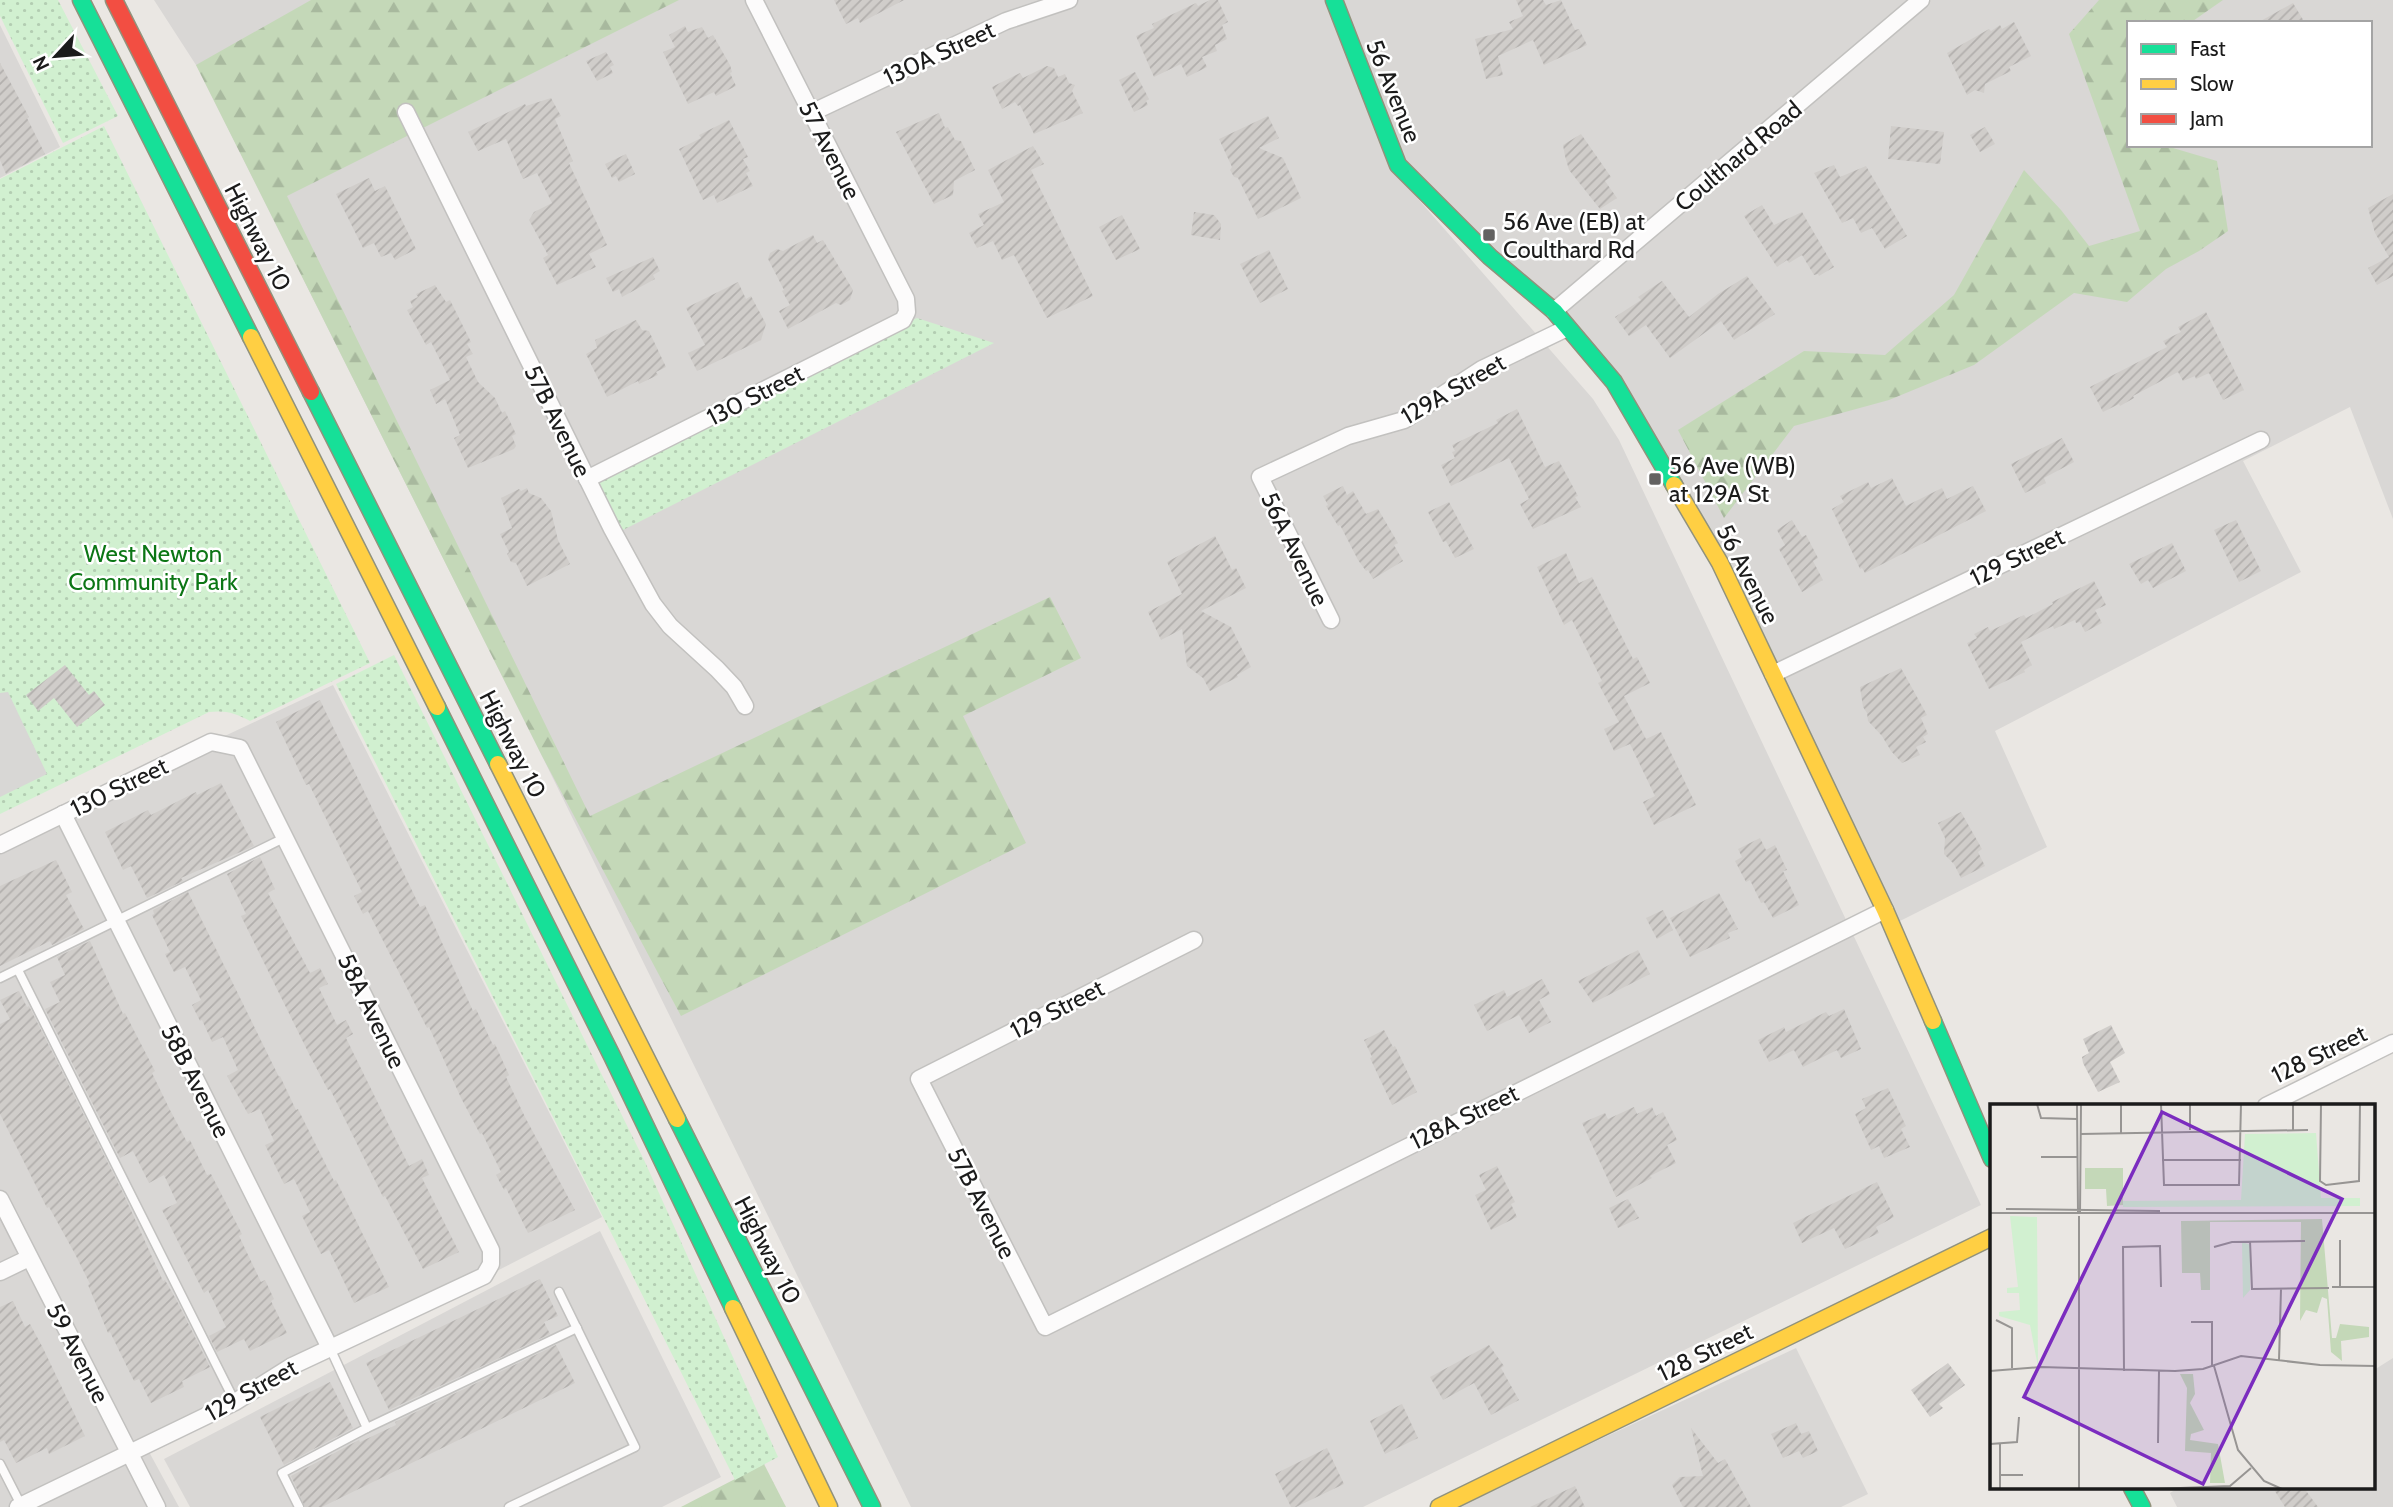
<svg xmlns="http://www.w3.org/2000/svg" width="2393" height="1507" viewBox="0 0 2393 1507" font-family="Cabin,sans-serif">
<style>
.residential{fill:#d9d7d5;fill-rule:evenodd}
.forest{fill:url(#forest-firs)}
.park{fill:url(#park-dots)}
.parking{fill:#d8d7d5}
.building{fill:url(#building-hatch)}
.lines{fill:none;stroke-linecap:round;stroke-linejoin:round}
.lane-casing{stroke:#c2c1bf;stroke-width:11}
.street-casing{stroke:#c2c1bf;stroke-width:19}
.fast-casing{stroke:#91927c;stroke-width:19}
.slow-casing{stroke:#91927c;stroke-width:19}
.jam-casing{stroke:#91927c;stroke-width:19}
.lane{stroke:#fcfbfb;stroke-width:8}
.street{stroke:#fcfbfb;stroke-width:16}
.fast{stroke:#16e098;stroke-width:16}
.slow{stroke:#ffcf43;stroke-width:16}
.jam{stroke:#f24e42;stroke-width:16}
.poi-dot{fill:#636261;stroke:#fff;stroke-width:2.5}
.labels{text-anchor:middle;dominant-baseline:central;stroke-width:5;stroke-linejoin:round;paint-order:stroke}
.street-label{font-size:24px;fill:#1b1b1b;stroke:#fff}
.poi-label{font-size:24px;fill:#1b1b1b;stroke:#fff;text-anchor:start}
.park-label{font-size:24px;fill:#0c7615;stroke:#fff}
.inset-road{fill:none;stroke:#979593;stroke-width:2}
.view{fill:#7b2cbf;fill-opacity:0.15;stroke:#7b2cbf;stroke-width:3.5}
.inset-edge{fill:none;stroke:#1b1b1b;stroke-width:3.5}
</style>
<defs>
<pattern id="forest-firs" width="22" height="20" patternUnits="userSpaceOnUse" patternTransform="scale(1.75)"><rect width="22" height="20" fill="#c4d8b8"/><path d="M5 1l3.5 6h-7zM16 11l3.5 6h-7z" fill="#a8b99e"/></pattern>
<pattern id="park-dots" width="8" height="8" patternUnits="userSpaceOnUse" patternTransform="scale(1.75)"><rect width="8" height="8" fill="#d1f0d0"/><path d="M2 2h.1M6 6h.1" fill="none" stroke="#b3cdb2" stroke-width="1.8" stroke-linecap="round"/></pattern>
<pattern id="building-hatch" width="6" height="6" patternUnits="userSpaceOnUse" patternTransform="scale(1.75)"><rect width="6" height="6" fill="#d0cdca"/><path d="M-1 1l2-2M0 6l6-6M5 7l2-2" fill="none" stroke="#b2afad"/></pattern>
</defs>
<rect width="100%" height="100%" fill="#eae7e3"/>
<g class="residential">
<polygon points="154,0 1326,0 1391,168 1593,399 1619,440 1981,1205 1363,1507 911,1507 542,756 196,65"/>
<polygon points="1340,0 1913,0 1555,304 1403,163"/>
<path d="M 1931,0 L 2393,0 L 2393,519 L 2350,407 L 2243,461 L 2301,572 L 1995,731 L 2047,847 L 1898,922 L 1730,561 L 1562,311 L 1917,14 ZM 2129,23 L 2370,23 L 2370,145 L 2129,145 Z"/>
<polygon points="0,25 60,147 0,178"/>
<polygon points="333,685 602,1217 148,1450 179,1507 0,1507 0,842"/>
<polygon points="600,1231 721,1477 662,1507 190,1507 164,1459"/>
<polygon points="1796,1348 1868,1494 1841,1507 1455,1507"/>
<polygon points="2393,1358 2393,1507 2177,1507 2170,1493 2178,1488 2374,1488 2374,1370"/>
</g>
<g class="forest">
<polygon points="311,0 679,0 287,196 590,816 1050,597 1081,658 963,716 1026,843 681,1016 542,756 196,65"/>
<polygon points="2099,0 2223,0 2190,23 2129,23 2129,145 2172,145 2173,148 2217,161 2228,231 2199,251 2166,269 2127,302 2074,293 1974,365 1889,400 1794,426 1724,518 1678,430 1804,351 1885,355 1954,295 2024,170 2061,210 2089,246 2140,231 2069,34"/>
<polygon points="764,1464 786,1507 681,1507"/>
</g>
<g class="park">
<polygon points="0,0 58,0 118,116 63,143 0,16"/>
<path d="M 104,126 L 370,663 L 250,721 C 236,713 225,710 209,712 L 0,814 L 0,179 Z"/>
<polygon points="917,318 994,343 621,531 596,481 614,466"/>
<polygon points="394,655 645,1162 778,1457 735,1480 336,684"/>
</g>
<polygon class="parking" points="8,692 47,774 0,797 0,693"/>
<g class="building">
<polygon points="834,0 904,0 860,23 858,18 846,24"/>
<polygon points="1210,0 1218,0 1228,22 1222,25 1227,39 1215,45 1217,51 1202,57 1207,67 1187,77 1181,64 1154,77 1136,36 1154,28 1152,24 1196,3 1198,6"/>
<polygon points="1516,0 1543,0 1546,5 1561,0 1575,30 1579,29 1587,45 1544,65 1533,40 1498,56 1503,75 1486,79 1475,39 1513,29 1509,22 1523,16"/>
<polygon points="2293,3 2305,23 2257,23"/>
<polygon points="2014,22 2031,56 2009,67 2011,71 1985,84 1984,93 1975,90 1967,95 1947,53 1989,29 1991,31 2000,25 2002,29"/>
<polygon points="685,26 688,32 702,27 708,38 713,35 730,65 732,72 730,73 736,86 716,96 714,92 688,104 663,52 675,47 669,35"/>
<polygon points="606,52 614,65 610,67 613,73 597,81 586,61"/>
<polygon points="0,63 29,117 27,118 45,154 6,174 0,160"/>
<polygon points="1047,66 1054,68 1058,77 1065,74 1069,83 1075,85 1072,91 1083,113 1034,134 1020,105 1018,106 1015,102 1002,109 992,87 1020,73 1023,78"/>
<polygon points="1135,72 1149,99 1146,101 1148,105 1134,112 1119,80"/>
<polygon points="551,98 561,116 555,119 573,161 569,163 607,245 589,254 596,267 557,285 543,258 548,255 529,220 534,212 552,203 537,173 523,179 506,139 478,151 468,132 525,104 526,106"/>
<polygon points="939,113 945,128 948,127 955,140 961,141 975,170 954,181 953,195 934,204 896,132"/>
<polygon points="1268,116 1279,138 1259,148 1283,158 1301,198 1258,219 1238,178 1234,177 1230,170 1232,167 1219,139"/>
<polygon points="729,120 748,157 743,159 750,171 746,173 753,186 717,203 714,195 703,200 679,149 701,138 699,135"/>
<polygon points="1891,126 1944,132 1940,164 1888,159"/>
<polygon points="1985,127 1995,144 1980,152 1970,135"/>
<polygon points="1581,134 1611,177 1605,181 1617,198 1600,209 1569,170 1565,156 1563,145"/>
<polygon points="1033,146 1044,164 1031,170 1093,296 1047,318 1014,255 1002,260 993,241 977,248 969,233 984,225 978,214 1004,202 988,170"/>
<polygon points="626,154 635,174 619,182 616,176 612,178 605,164"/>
<polygon points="1834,165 1840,177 1866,166 1907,236 1885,249 1872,228 1861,233 1853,218 1842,223 1814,173"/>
<polygon points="369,178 375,191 385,186 416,249 395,260 391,253 381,257 374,243 363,248 336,194"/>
<polygon points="2393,194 2393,276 2377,285 2368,268 2389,257 2375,233 2368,208"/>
<polygon points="1762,205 1774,225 1802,212 1834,267 1819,276 1818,274 1814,275 1802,255 1789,263 1787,260 1777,267 1744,216"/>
<polygon points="1194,212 1214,215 1221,224 1220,240 1191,235"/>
<polygon points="1122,215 1140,249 1116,260 1099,227"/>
<polygon points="813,235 817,243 823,240 853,290 850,300 841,305 836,303 788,329 779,311 790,305 782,291 784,290 768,259 770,253 777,249 783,251"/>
<polygon points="1269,250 1288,289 1260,303 1240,264"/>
<polygon points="653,257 660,271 653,275 655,279 622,297 619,289 613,292 606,278"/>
<polygon points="1747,276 1775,314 1734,340 1721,321 1670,358 1646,325 1629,336 1615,317 1641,300 1638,297 1662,281 1689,317 1718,294"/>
<polygon points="738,282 746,299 751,296 766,324 761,340 697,371 688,353 705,345 686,308"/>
<polygon points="435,285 446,302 450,300 471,342 467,344 473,354 466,357 478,382 495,398 502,413 505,411 516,434 512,436 516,446 514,449 468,468 454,438 460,435 445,399 436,404 430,390 450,380 431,342 426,345 407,310 413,307 410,301 418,297 416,294"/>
<polygon points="2206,312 2244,390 2223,400 2209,373 2196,379 2195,376 2183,381 2178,372 2133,396 2134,398 2120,406 2119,404 2103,412 2090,387 2167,347 2163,341 2181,332 2178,327"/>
<polygon points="636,320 642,330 649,331 666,367 656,372 658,375 639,384 638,381 607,397 586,354 597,348 595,340"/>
<polygon points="1517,409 1545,467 1559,461 1578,496 1575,497 1581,507 1533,529 1520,504 1529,499 1509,458 1451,486 1441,465 1455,458 1452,452 1455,451 1452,445 1498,423 1496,420"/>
<polygon points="2062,438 2074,462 2044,478 2046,483 2025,493 2011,464"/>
<polygon points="1892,478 1906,506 1942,488 1947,499 1973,486 1986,511 1865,573 1862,568 1860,569 1832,509 1844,502 1840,496 1868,482 1871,488"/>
<polygon points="1343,486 1347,495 1353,491 1366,514 1378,509 1398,543 1394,545 1403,561 1373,579 1368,570 1366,571 1358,560 1340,525 1338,526 1326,506 1328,505 1323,496"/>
<polygon points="527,488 529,493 541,498 551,511 558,540 570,564 527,586 516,563 511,562 507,554 509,552 500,534 512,528 501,498 519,489 521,491"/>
<polygon points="1449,502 1474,549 1455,558 1446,541 1443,542 1428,512"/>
<polygon points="1792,520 1802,537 1806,535 1818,558 1813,561 1823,580 1802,592 1779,549 1785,545 1777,530"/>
<polygon points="2236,520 2261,571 2239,582 2214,530"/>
<polygon points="1215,536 1232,570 1236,568 1246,588 1201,611 1231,627 1251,667 1237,675 1238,677 1210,691 1203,678 1187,666 1182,629 1161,640 1148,612 1182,594 1167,562"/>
<polygon points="2172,543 2186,571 2153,588 2148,580 2141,584 2129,564"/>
<polygon points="1566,553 1579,583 1592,577 1633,659 1637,657 1650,683 1624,696 1646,739 1661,732 1696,805 1654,825 1643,802 1655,796 1630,744 1614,751 1604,729 1619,722 1598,683 1602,681 1572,620 1564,625 1537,567"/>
<polygon points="2094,581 2106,605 2095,610 2102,623 2085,632 2080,622 2076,623 2075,620 2054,629 2053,626 2021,642 2032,665 2024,670 2025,672 1989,689 1967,643 1977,638 1974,634 1988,627 1990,631 2024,615 2026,618 2053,604 2052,602"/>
<polygon points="65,665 89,695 94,691 105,705 77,727 54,698 38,711 26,695"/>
<polygon points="1901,668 1927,715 1921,718 1928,734 1923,737 1926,742 1916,747 1920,755 1902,763 1891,751 1882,736 1868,721 1867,713 1863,707 1860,687"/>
<polygon points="320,700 420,907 425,905 473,1011 476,1009 493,1045 495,1044 509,1075 506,1077 525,1117 575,1210 528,1233 506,1188 504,1190 496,1175 501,1172 482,1133 480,1134 461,1098 429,1027 427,1028 368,911 363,914 354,896 362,892 309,784 306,785 276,722"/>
<polygon points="221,783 254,846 181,878 183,881 147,898 131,866 123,870 105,832 148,810 151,815 196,792 197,795"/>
<polygon points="1961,812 1982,849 1978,852 1985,866 1961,878 1954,864 1944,854 1945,838 1938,823"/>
<polygon points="1760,838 1766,850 1775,845 1787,870 1783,871 1799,905 1773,918 1764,902 1761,903 1750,880 1746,882 1735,861 1742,857 1738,849"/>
<polygon points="260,857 275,889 268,893 310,973 320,968 328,984 319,988 337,1025 346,1020 353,1034 346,1038 409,1166 422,1159 429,1175 422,1178 459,1252 423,1269 385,1196 383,1197 330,1089 328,1090 310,1056 241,916 246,914 227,874"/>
<polygon points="56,860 72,892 66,895 84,929 52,945 50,941 0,966 0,886"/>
<polygon points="188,892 279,1077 280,1076 296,1110 298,1109 334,1181 336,1180 389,1287 354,1303 329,1250 321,1254 302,1216 310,1212 294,1179 284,1184 265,1145 274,1141 260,1109 248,1114 227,1076 238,1070 223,1037 212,1042 202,1020 200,1021 192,1005 201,1000 185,967 174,972 165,954 170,952 152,915 154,914 153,910"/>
<polygon points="1719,893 1738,929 1728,933 1730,938 1690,957 1670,918"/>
<polygon points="1663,910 1673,930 1657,939 1646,918"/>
<polygon points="90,941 123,1014 125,1013 155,1071 152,1073 170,1110 187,1142 190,1140 207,1175 211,1174 242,1234 239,1236 261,1282 265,1280 274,1299 271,1301 287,1333 250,1351 244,1339 217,1352 209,1336 226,1327 208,1290 204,1293 162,1210 177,1203 164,1175 149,1183 133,1151 120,1158 45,1009 60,1002 50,982 65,975 57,957"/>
<polygon points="1638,950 1650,974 1593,1003 1578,981"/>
<polygon points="1542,979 1550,994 1539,1000 1551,1022 1529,1033 1519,1015 1487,1031 1474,1005 1504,990 1507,997"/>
<polygon points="19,991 27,1007 29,1006 124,1195 163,1281 165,1280 177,1301 210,1367 182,1381 184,1387 151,1403 139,1379 134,1381 110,1332 108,1333 88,1285 90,1284 75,1254 49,1207 47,1208 0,1114 0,1024 10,1019 0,1000"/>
<polygon points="1844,1009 1861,1049 1841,1058 1837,1050 1803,1067 1794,1050 1769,1062 1758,1040 1784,1027 1786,1032 1826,1012 1829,1016"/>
<polygon points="2111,1025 2125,1053 2110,1062 2120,1082 2098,1092 2083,1063 2082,1057 2089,1053 2083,1039"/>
<polygon points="1384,1030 1393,1047 1395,1046 1417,1092 1392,1105 1370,1058 1372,1057 1364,1040"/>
<polygon points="1888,1088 1906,1126 1901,1129 1910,1147 1884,1158 1879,1146 1871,1150 1855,1114 1866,1108 1862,1099"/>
<polygon points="1634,1107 1637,1114 1652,1107 1656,1116 1663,1112 1677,1140 1667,1145 1676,1163 1650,1176 1652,1178 1616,1197 1582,1123 1605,1113 1608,1119"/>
<polygon points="1497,1166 1515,1202 1511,1204 1517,1217 1491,1230 1475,1195 1486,1190 1479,1175"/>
<polygon points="1877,1182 1894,1217 1876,1227 1879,1233 1845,1249 1834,1228 1802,1243 1793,1223"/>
<polygon points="1628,1199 1639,1218 1618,1228 1609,1208"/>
<polygon points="540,1279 558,1316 544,1322 550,1334 389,1410 366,1363"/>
<polygon points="13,1301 25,1327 30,1324 43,1348 85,1436 49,1454 47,1448 16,1463 4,1440 0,1442 0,1307"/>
<polygon points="556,1345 575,1383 322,1507 305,1507 291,1476 359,1440 360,1442 396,1425 395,1422"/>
<polygon points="1489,1345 1504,1366 1501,1368 1519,1400 1491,1415 1474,1383 1443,1400 1430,1377"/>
<polygon points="1948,1363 1965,1385 1939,1404 1943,1408 1930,1417 1911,1390"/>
<polygon points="330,1382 353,1428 284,1465 260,1417"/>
<polygon points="1402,1404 1418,1438 1385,1454 1370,1421"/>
<polygon points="1796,1423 1801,1434 1809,1431 1818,1451 1803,1458 1799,1451 1783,1458 1771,1434"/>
<polygon points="1691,1428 1718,1463 1725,1459 1751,1507 1683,1507 1672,1485 1680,1477 1703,1476"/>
<polygon points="1327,1448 1344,1484 1296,1507 1291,1507 1275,1474"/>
<polygon points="1575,1486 1585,1507 1530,1507"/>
<polygon points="2273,1488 2304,1488 2318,1507 2285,1507"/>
</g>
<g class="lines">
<defs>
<g id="lane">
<polyline points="18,970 235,1402"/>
<polyline points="0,978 286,837"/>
<polyline points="367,1428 577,1328"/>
<polyline points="0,1464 21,1505"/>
<polyline points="299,1507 282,1473 367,1428 330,1348"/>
<polyline points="509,1507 635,1447 559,1292"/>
</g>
<g id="street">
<polyline points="406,112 612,529 653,604 670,626 717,669 734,687 745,706"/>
<polyline points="811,113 1006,21 1069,0"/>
<polyline points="1554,311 1921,0"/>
<polyline points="587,479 903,320 907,312 906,299 754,0"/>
<polyline points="1331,620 1260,477 1348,436 1404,420 1482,369 1567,328"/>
<polyline points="1773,674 2261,440"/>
<polyline points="63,814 330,1348"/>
<polyline points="0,845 211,742 240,748 491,1250 491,1264 484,1276 292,1366 235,1402 18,1507"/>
<polyline points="1194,940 919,1079 1045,1327 1885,910"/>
<polyline points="2266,1106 2393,1043"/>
<polyline points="0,1199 157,1507"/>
<polyline points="0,1272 29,1258"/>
</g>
<g id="fast">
<polyline points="81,0 251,337"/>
<polyline points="1334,0 1398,165 1490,257 1554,311 1614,382 1674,485"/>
<polyline points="311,392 498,764"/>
<polyline points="437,707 612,1056 733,1308"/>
<polyline points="1933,1021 1992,1159"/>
<polyline points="677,1119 872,1507"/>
<polyline points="2132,1488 2142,1507"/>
</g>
<g id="slow">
<polyline points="251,337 437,707"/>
<polyline points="1674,485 1720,563 1885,910 1933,1021"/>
<polyline points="498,764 677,1119"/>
<polyline points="733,1308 829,1507"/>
<polyline points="1439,1507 1992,1237"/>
</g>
<polyline id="jam" points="114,0 311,392"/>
</defs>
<use href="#lane" class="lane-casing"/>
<use href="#street" class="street-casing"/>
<use href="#fast" class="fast-casing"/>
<use href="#slow" class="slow-casing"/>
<use href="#jam" class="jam-casing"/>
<use href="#lane" class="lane"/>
<use href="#street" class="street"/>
<use href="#fast" class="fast"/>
<use href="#slow" class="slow"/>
<use href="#jam" class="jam"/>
</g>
<g class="poi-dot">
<rect x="1482" y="228" width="14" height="14" rx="3.5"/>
<rect x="1648" y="472" width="14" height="14" rx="3.5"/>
</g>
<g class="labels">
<g class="street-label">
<text transform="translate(939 53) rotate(-25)">130A Street</text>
<text transform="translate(1394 91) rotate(68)">56 Avenue</text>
<text transform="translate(830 150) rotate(63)">57 Avenue</text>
<text transform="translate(1738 156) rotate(-40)">Coulthard Road</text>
<text transform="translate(258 237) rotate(63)">Highway 10</text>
<text transform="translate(1453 389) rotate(-30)">129A Street</text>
<text transform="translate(755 395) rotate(-27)">130 Street</text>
<text transform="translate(558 421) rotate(64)">57B Avenue</text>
<text transform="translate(1295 549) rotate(64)">56A Avenue</text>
<text transform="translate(2017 557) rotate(-26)">129 Street</text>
<text transform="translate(1748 574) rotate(63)">56 Avenue</text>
<text transform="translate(513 744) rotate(63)">Highway 10</text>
<text transform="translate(119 787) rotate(-26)">130 Street</text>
<text transform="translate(1057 1009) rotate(-27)">129 Street</text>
<text transform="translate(372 1011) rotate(64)">58A Avenue</text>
<text transform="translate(2319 1054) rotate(-26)">128 Street</text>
<text transform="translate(196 1081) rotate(63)">58B Avenue</text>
<text transform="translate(1464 1117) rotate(-26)">128A Street</text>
<text transform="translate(982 1203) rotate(63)">57B Avenue</text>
<text transform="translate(768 1250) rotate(63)">Highway 10</text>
<text transform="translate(1705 1352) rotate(-26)">128 Street</text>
<text transform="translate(78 1353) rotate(63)">59 Avenue</text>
<text transform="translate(251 1390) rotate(-29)">129 Street</text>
</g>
<g class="poi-label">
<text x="1503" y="221">56 Ave (EB) at<tspan x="1503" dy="28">Coulthard Rd</tspan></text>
<text x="1669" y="465">56 Ave (WB)<tspan x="1669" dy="28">at 129A St</tspan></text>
</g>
<g class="park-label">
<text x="153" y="553">West Newton<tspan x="153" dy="28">Community Park</tspan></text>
</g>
</g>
<g transform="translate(1990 1104)">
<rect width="385" height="385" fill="#eae7e3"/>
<path d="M 95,64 L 133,64 L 133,101 L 117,102 L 116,85 L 95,85 ZM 332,115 L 342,234 L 346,234 L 350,220 L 379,223 L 379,233 L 351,237 L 352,257 L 341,248 L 337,195 L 332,193 L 327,209 L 316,206 L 310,217 L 311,118 L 220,118 L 220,186 L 211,186 L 210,169 L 192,169 L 191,117 ZM 190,270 L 203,270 L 205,290 L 200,299 L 214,326 L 201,330 L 200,336 L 228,340 L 235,379 L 220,379 L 221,349 L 195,347 L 197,284 Z" fill="#c4d8b8"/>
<path d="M 326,29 L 331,94 L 370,94 L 370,102 L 133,103 L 133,97 L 251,96 L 255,30 ZM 20,112 L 47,113 L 48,263 L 40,221 L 9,212 L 9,208 L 30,206 L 29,189 L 17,189 L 17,184 L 28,183 ZM 252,138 L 261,141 L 260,186 L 253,194 Z" fill="#d1f0d0"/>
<path class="inset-road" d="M 47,0 L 51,14 L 87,15M 87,0 L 88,109M 131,0 L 131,29M 171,0 L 174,81 L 249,81 L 251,0M 200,0 L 200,26M 303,0 L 303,26M 331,0 L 330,77 L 336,81 L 369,77 L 370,0M 91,30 L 318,26M 51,53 L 88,53M 172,56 L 251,56M 16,105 L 170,107M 0,109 L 385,109M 90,109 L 91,0M 260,137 L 262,185 L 339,184M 224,143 L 242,138 L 315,137M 342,183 L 385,183M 350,183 L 350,136M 6,216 L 22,224 L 22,264M 201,218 L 222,218 L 222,263M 289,256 L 291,185M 224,262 L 248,346 L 274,377 L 292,385M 0,267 L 51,263 L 185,267 L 213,265 L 251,252 L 330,261 L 385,262M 134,267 L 133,143 L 170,142 L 171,183M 168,339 L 169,267M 0,340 L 27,338 L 29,313M 10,371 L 33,371M 10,385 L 10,340M 89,385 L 89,112M 166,385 L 240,382 L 261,364"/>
<path class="view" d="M 172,8 L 352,95 L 213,380 L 34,293 Z"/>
<rect width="385" height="385" class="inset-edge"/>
</g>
<rect x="2127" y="21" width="245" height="126" fill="#ffffff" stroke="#a4a4a4" stroke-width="2"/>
<rect x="2141" y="44" width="35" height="10" fill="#16e098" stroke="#a4a4a4" stroke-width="2"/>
<text x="2190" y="56" font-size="21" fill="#1b1b1b">Fast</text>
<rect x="2141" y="79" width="35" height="10" fill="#ffcf43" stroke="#a4a4a4" stroke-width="2"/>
<text x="2190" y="91" font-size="21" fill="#1b1b1b">Slow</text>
<rect x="2141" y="114" width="35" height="10" fill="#f24e42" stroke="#a4a4a4" stroke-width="2"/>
<text x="2190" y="126" font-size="21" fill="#1b1b1b">Jam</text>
<g transform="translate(56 56) rotate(244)" stroke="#ffffff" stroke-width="5" paint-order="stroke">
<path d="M0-5L12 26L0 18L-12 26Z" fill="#1b1b1b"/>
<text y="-10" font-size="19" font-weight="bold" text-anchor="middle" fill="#1b1b1b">N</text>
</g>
</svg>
